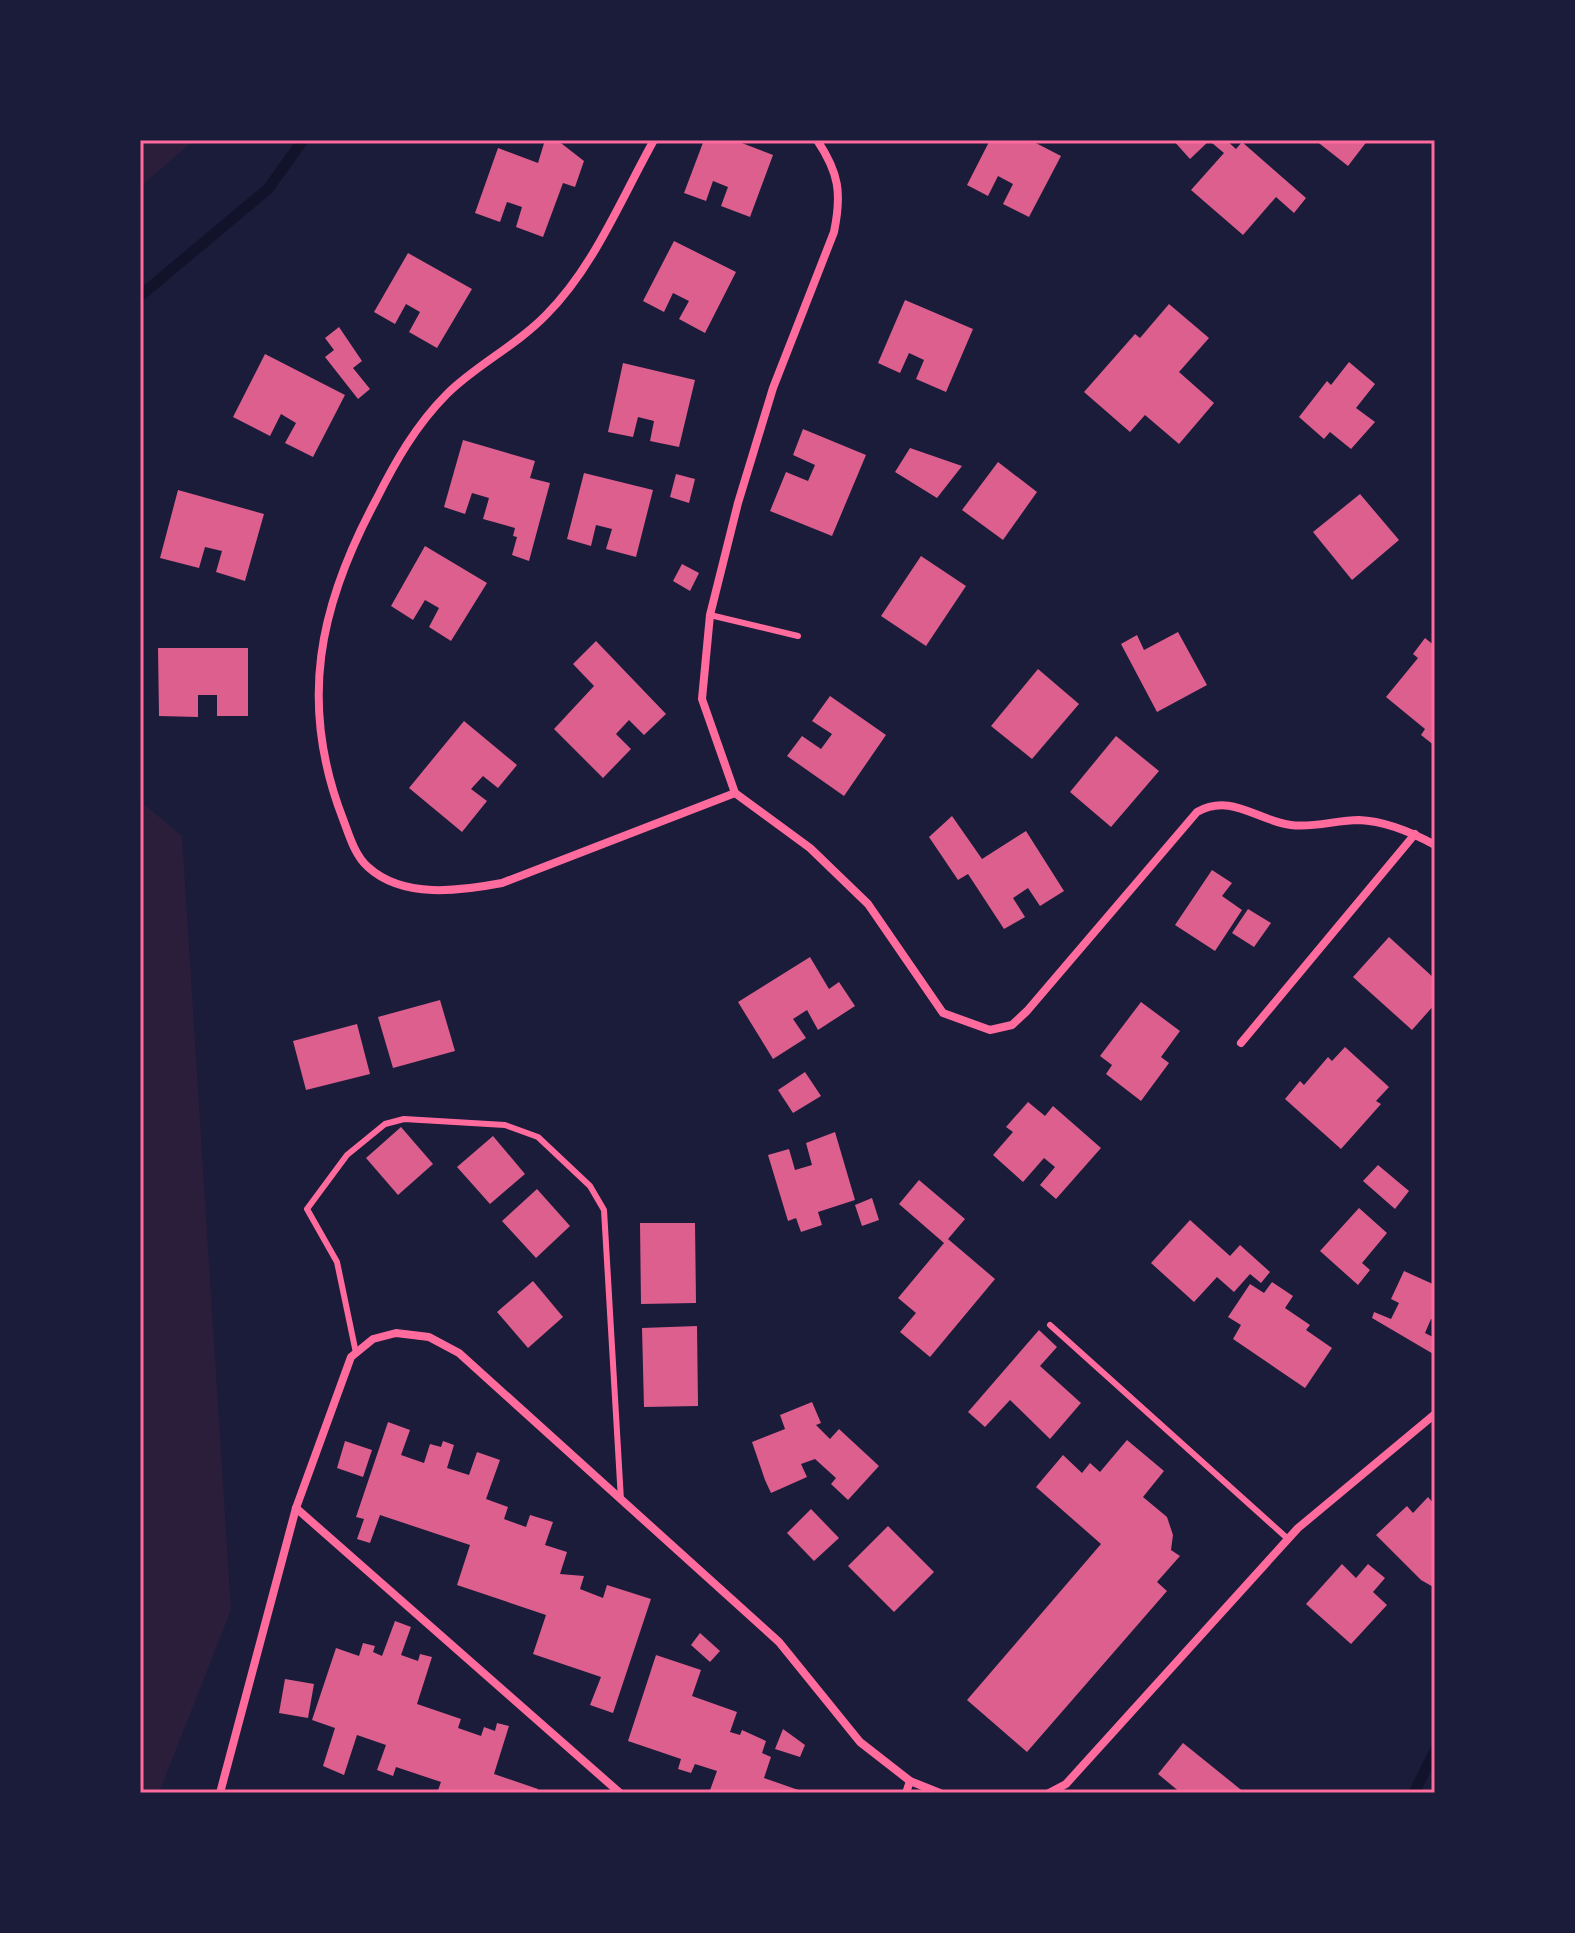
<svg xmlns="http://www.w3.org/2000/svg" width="1575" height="1933" viewBox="0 0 1575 1933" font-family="'Space Grotesk',sans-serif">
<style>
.green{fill:#2a1e3b}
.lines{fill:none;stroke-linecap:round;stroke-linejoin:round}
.stream{stroke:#12122b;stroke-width:11}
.building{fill:#dd5f8e}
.service{stroke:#ff6b9d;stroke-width:6}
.minor{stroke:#ff6b9d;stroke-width:8}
.neatline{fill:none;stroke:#ff6b9d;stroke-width:3}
</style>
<rect width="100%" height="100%" fill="#1b1b3a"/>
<g class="green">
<polygon points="140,140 194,140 140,187"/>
<polygon points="140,801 182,836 231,1610 159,1793 140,1793"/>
</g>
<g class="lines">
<g class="stream">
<polyline points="140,296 268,189 303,140"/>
<polyline points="1414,1793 1435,1750"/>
</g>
</g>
<g class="building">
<polygon points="545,140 557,140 584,161 575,187 563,183 543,237 516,227 522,207 507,202 500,222 475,213 498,148 538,163"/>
<polygon points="704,140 734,140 773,155 750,217 721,206 728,187 713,181 706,201 684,193"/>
<polygon points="990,140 1030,140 1061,156 1029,217 1003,204 1013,184 998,176 988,196 967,185"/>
<polygon points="1173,140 1210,140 1190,159"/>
<polygon points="1215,140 1226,140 1236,149 1242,142 1306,198 1294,213 1276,197 1243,235 1191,190 1224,153 1212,143"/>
<polygon points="1315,140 1368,140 1348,166"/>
<polygon points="674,241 736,272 705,333 679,319 689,301 673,293 664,312 643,301"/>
<polygon points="408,253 472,289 437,348 409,332 420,312 406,304 395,324 374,312"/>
<polygon points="905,300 973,329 946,392 916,379 924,360 909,353 900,373 878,363"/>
<polygon points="1169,304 1209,338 1179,372 1214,403 1179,444 1145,415 1130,432 1084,392 1135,334 1140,338"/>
<polygon points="339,327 362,361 353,368 370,389 358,399 325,357 334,350 325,338"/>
<polygon points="265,354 345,395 313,457 285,443 296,423 281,414 270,436 233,417"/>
<polygon points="1349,362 1375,384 1356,408 1375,422 1351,449 1330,432 1324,439 1299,417 1327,381 1331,385"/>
<polygon points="623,363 695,380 679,447 650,441 654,421 638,417 633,437 608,432"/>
<polygon points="803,429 866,455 832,536 770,511 786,472 808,481 815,465 793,455"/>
<polygon points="463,440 535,461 530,478 550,483 529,561 512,555 517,537 513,536 515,528 483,519 489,498 472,493 465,514 444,507"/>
<polygon points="910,448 962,466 937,498 895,472"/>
<polygon points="998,462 1037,492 1003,540 962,510"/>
<polygon points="584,473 653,490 636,557 606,549 612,529 596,525 591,546 567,539"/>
<polygon points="676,474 695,479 689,503 670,497"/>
<polygon points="178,490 264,514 245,581 216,572 222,551 205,547 199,568 160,558"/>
<polygon points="1360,494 1399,540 1352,580 1313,532"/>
<polygon points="425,546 487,583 451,641 429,627 439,608 425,600 413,620 391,606"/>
<polygon points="921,556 966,586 926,646 881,616"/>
<polygon points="682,564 699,573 690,591 673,581"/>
<polygon points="1178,632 1207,685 1157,712 1121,644 1137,635 1144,650"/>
<polygon points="1425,638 1435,646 1435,746 1421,735 1425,729 1386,697 1418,658 1413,654"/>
<polygon points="596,641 666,714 644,735 629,720 616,734 631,749 603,778 554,729 594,686 573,664"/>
<polygon points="158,648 248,648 248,716 217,716 217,695 198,695 198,717 159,716"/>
<polygon points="1038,669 1079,704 1032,759 991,726"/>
<polygon points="830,696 886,735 844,796 787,756 802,736 821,749 832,734 812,721"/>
<polygon points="464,721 517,765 498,788 483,776 471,789 487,801 462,832 409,788"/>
<polygon points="1116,736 1159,771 1111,827 1070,792"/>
<polygon points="952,816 982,859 1026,831 1064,891 1040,906 1028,888 1013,898 1025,917 1004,929 968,874 958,880 929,837"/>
<polygon points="1212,870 1232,883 1222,896 1242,910 1215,951 1175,925"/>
<polygon points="1248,909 1271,923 1254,947 1232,933"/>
<polygon points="1389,937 1435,979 1435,1004 1412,1030 1353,977"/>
<polygon points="810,957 829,989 839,982 855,1006 818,1030 807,1010 793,1019 806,1038 773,1059 738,1002"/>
<polygon points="440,1000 455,1051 393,1068 378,1017"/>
<polygon points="1141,1002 1180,1031 1161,1057 1169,1063 1141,1101 1106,1074 1112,1065 1100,1056"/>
<polygon points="357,1024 370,1074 306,1090 293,1041"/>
<polygon points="1345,1047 1389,1087 1376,1101 1381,1104 1341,1149 1285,1099 1300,1081 1304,1085 1328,1057 1332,1061"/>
<polygon points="805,1072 821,1096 793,1113 778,1090"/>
<polygon points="1028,1102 1045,1116 1053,1106 1101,1148 1056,1199 1040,1185 1055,1167 1044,1158 1023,1182 993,1155 1013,1132 1006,1127"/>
<polygon points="401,1127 433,1164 398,1195 366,1158"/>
<polygon points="835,1132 855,1200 818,1212 822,1225 801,1232 796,1218 788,1221 768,1155 789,1149 795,1170 812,1165 806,1143"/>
<polygon points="493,1136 525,1174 490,1204 457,1167"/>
<polygon points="1378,1165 1409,1191 1395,1209 1363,1181"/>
<polygon points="919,1180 965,1219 948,1239 995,1279 930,1357 900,1332 916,1313 898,1298 944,1243 899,1204"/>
<polygon points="537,1189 570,1226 536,1258 502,1221"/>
<polygon points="872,1198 879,1220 862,1226 855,1205"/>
<polygon points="1359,1208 1387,1233 1362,1263 1370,1270 1358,1285 1320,1251"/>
<polygon points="1190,1220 1230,1256 1240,1245 1270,1272 1261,1283 1250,1274 1234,1292 1217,1277 1194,1302 1151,1263"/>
<polygon points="640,1223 695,1223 696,1303 641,1304"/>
<polygon points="1404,1271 1435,1285 1435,1320 1431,1319 1425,1333 1435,1338 1435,1355 1372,1318 1374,1312 1391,1319 1399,1303 1391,1299"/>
<polygon points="533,1281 563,1317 528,1348 497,1312"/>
<polygon points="1272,1282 1293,1296 1285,1308 1310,1325 1306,1330 1332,1348 1305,1388 1233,1339 1241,1325 1228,1317 1250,1284 1264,1293"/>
<polygon points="697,1326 698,1406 644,1407 642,1328"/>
<polygon points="1039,1330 1057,1347 1040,1366 1081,1403 1050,1439 1010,1400 985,1427 968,1412"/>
<polygon points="812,1402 821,1423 816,1425 830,1439 839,1429 879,1466 848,1500 831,1484 836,1478 815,1459 801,1464 807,1477 771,1493 765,1480 752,1442 785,1429 780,1415"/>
<polygon points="388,1422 410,1430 401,1455 424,1463 430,1444 441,1447 443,1441 454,1445 447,1468 469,1475 477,1452 500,1460 486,1499 508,1507 504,1519 526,1527 530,1515 553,1522 545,1545 567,1552 560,1574 584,1576 580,1589 603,1598 607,1585 651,1599 613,1713 590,1705 601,1677 533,1654 546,1615 457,1585 470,1545 380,1515 370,1543 357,1539 364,1519 356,1517"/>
<polygon points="1127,1440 1164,1471 1143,1497 1167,1517 1173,1535 1171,1550 1180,1556 1157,1582 1167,1591 1027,1752 967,1700 1101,1544 1036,1487 1063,1455 1082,1473 1090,1463 1100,1472"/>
<polygon points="345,1441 372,1450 363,1477 337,1468"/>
<polygon points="1428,1497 1435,1505 1435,1588 1421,1580 1376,1535 1407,1506 1413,1513"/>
<polygon points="811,1509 839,1538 814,1561 787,1533"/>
<polygon points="888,1526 934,1572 894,1612 848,1566"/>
<polygon points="1342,1564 1356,1578 1368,1564 1385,1578 1373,1592 1387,1605 1351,1644 1306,1604"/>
<polygon points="395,1621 411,1627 401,1655 418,1661 420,1654 432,1657 417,1704 461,1719 458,1728 481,1736 484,1727 495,1731 497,1723 509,1726 494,1774 538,1789 537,1793 437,1793 441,1782 396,1767 393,1776 377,1770 386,1745 357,1735 344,1775 323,1766 335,1728 312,1720 336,1648 359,1656 363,1643 375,1646 373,1652 382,1656"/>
<polygon points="700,1633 720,1651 710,1662 691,1645"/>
<polygon points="656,1655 701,1670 692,1696 737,1712 730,1732 740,1735 742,1730 766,1741 762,1753 771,1757 764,1778 807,1793 709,1793 717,1771 695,1764 691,1773 678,1769 681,1759 628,1741"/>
<polygon points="285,1679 314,1684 308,1718 279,1713"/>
<polygon points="783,1729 805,1745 800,1757 775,1749"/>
<polygon points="1183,1743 1245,1793 1181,1793 1158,1774"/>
</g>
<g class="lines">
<g class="service">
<polyline points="710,615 798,636"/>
<polyline points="1050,1325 1288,1539"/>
<polyline points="356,1353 337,1262 307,1209 347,1155 385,1124 404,1119 505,1125 538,1137 590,1186 604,1210 621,1500"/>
</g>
<g class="minor">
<path d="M 654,140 C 621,199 594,267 546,315 C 516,346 476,365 447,394 C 416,425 395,462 376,500 C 319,606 298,703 343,819 C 349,835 355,856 368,867 C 403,899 460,891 502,883 L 735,793"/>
<path d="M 817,140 C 839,173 842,193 834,232 L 773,388 L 738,503 L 710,615 L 702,699 L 735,793 L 810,848 L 868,904 L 943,1013 L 990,1030 L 1012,1025 L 1027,1011 L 1197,812 C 1231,793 1256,820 1291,825 C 1314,828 1336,820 1359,820 C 1385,821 1413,833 1435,845"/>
<polyline points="1241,1043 1415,834"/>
<polyline points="296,1508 620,1793"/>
<polyline points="220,1793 296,1508 351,1357 373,1339 396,1333 429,1337 459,1353 779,1642 860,1742 910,1781 940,1793"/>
<polyline points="906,1793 910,1781"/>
<polyline points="1049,1793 1066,1784 1298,1528 1435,1414"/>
</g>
</g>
<rect width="1575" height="1933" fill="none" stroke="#1b1b3a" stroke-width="284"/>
<rect x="142" y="142" width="1291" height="1649" class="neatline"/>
</svg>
